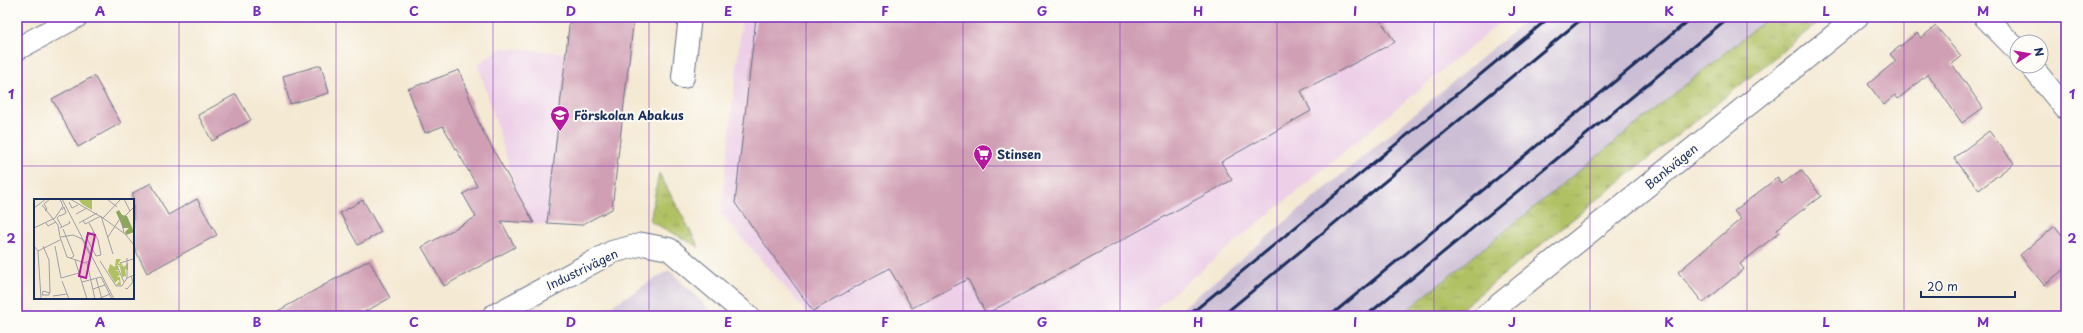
<svg xmlns="http://www.w3.org/2000/svg" width="2083" height="333" viewBox="0 0 2083 333" font-family="'Playpen Sans',sans-serif">
<style>
.built{fill:#edd0e8}
.industrial{fill:#ccbed4}
.grass{fill:url(#grass-tufts);stroke:#667861}
.building{fill:#d09fb4}
.lines{fill:none;stroke-linecap:round;stroke-linejoin:round}
.minor-casing{stroke:#677087;stroke-width:24}
.minor{stroke:#fff;stroke-width:22}
.rail{stroke:#1b2f5e;stroke-width:3}
.grid{fill:none;stroke:#7b2cbf;stroke-width:1;stroke-opacity:0.55}
.labels{text-anchor:middle;dominant-baseline:central;stroke-width:4;stroke-linejoin:round;paint-order:stroke}
.poi-label{font-size:12px;font-weight:bold;fill:#1b2f5e;stroke:#fdfcf7;text-anchor:start}
.street-label{font-size:12px;fill:#1b2f5e;stroke:#fdfcf7}
.inset-road{fill:none;stroke:#9d9fa4;stroke-width:1}
.view{fill:#b5179e;fill-opacity:0.15;stroke:#b5179e;stroke-width:2}
.inset-edge{fill:none;stroke:#1b2f5e;stroke-width:2}
.neatline{fill:none;stroke:#7b2cbf;stroke-width:1.5}
.grid-label{font-size:13px;text-anchor:middle;font-weight:bold;fill:#7b2cbf}
</style>
<defs>
<pattern id="grass-tufts" width="24" height="20" patternUnits="userSpaceOnUse"><rect width="24" height="20" fill="#b0c164"/><path d="M3 7l-1-3M5 7V3M7 7l1-3M15 17l-1-3M17 17v-4M19 17l1-3" fill="none" stroke="#8e9d56"/></pattern>
</defs>
<rect width="100%" height="100%" fill="#fdfcf7"/>
<filter id="ink" filterUnits="userSpaceOnUse"><feTurbulence type="fractalNoise" baseFrequency=".025" numOctaves="2"/><feDisplacementMap in="SourceGraphic" scale="8" xChannelSelector="R" yChannelSelector="G"/><feConvolveMatrix kernelMatrix="1 2 1 2 8 2 1 2 1" color-interpolation-filters="sRGB"/></filter>
<filter id="wash" filterUnits="userSpaceOnUse"><feTurbulence type="fractalNoise" baseFrequency=".012" numOctaves="4" result="noise"/><feDisplacementMap in="SourceGraphic" scale="16" xChannelSelector="R" yChannelSelector="G"/><feGaussianBlur stdDeviation="0.9" result="paint"/><feColorMatrix in="noise" values="0 0 0 0 0 0 0 0 0 0 0 0 0 0 0 0 0 1.4 0 .05"/><feComposite in="paint" operator="in"/></filter>
<g filter="url(#wash)">
<rect width="100%" height="100%" fill="#f4e9d3"/>
<g class="built">
<polygon points="742,17 1507,17 1146,316 810,316 721,214"/>
<polygon points="502,48 630,58 612,209 581,225 527,224 478,64"/>
</g>
<g class="industrial">
<polygon points="1530,17 1769,17 1400,316 1173,316"/>
<polygon points="669,270 716,316 595,316"/>
</g>
<g class="grass">
<polygon points="1769,17 1825,17 1452,316 1400,316"/>
<polygon points="659,173 699,247 650,221"/>
</g>
<g id="blocks">
<g class="building">
<polygon points="570,17 634,17 612,209 581,225 547,223"/>
<polygon points="756,17 1378,17 1395,42 1301,91 1311,111 1221,162 1232,180 986,314 968,279 912,308 889,268 813,311 735,203"/>
<polygon points="1936,26 1961,57 1952,64 1983,108 1962,123 1928,74 1898,99 1895,95 1884,105 1868,84 1896,61 1890,54 1917,33 1921,38"/>
<polygon points="321,65 329,93 290,104 283,76"/>
<polygon points="459,70 480,126 534,223 501,221 515,247 444,286 422,247 476,217 463,194 477,186 443,126 425,133 408,89"/>
<polygon points="94,76 121,123 78,147 52,99"/>
<polygon points="236,94 251,120 212,141 198,115"/>
<polygon points="1989,131 2014,163 1979,190 1954,158"/>
<polygon points="1801,170 1821,196 1777,229 1780,232 1740,264 1744,269 1703,303 1678,272 1741,219 1734,211 1777,178 1782,184"/>
<polygon points="151,183 168,215 197,199 217,235 147,273 133,245 133,193"/>
<polygon points="363,200 381,232 358,245 340,213"/>
<polygon points="2055,226 2066,240 2066,268 2044,285 2020,255"/>
<polygon points="369,260 390,298 357,316 269,316"/>
</g>
</g>
</g>
<g filter="url(#ink)">
<use href="#blocks" fill-opacity="0" stroke="#677087" stroke-width="1"/>
<g class="lines">
<defs>
<g id="minor">
<polyline points="1985,17 2017,50"/>
<polyline points="17,49 76,17"/>
<polyline points="2031,66 2066,109"/>
<polyline points="683,77 690,17"/>
<polyline points="493,316 612,252 643,244 669,249 748,316"/>
<polyline points="1485,316 1857,17"/>
</g>
</defs>
<use href="#minor" class="minor-casing"/>
<use href="#minor" class="minor"/>
<g class="rail">
<polyline points="1188,316 1550,17"/>
<polyline points="1222,316 1584,17"/>
<polyline points="1330,316 1693,17"/>
<polyline points="1366,316 1729,17"/>
</g>
</g>
</g>
<path class="grid" d="M 179,17 L 179,316M 336,17 L 336,316M 493,17 L 493,316M 649,17 L 649,316M 806,17 L 806,316M 963,17 L 963,316M 1120,17 L 1120,316M 1277,17 L 1277,316M 1434,17 L 1434,316M 1590,17 L 1590,316M 1747,17 L 1747,316M 1904,17 L 1904,316M 17,166 L 2066,166"/>
<defs>
<symbol id="school-pin" viewBox="-11 -11 22 30"><path d="M0 17L-7.5 6A9.5 9.5 0 1 1 7.5 6Z" fill="#b5179e" stroke="#fdfcf7"/><path d="M0-5L7-2L0 1L-7-2ZM-4 1L0 2.5L4 1V4Q0 6-4 4Z" fill="#fff"/></symbol>
<symbol id="supermarket-pin" viewBox="-11 -11 22 30"><path d="M0 17L-7.5 6A9.5 9.5 0 1 1 7.5 6Z" fill="#b5179e" stroke="#fdfcf7"/><path d="M-6-5.5h2.5l.6 2H6L4.5 2H-2.5L-4.4-4H-6ZM-1.5 3.2a1.3 1.3 0 1 0 .1 0ZM3 3.2a1.3 1.3 0 1 0 .1 0Z" fill="#fff"/></symbol>
</defs>
<g fill-rule="evenodd">
<use href="#school-pin" x="549" y="104" width="22" height="30"/>
<use href="#supermarket-pin" x="972" y="143" width="22" height="30"/>
</g>
<g class="labels">
<g class="poi-label">
<text x="574" y="115">Förskolan Abakus</text>
<text x="997" y="154">Stinsen</text>
</g>
<g class="street-label">
<text transform="translate(1671 166) rotate(-39)">Bankvägen</text>
<text transform="translate(582 269) rotate(-26)">Industrivägen</text>
</g>
</g>
<g transform="translate(34 199)">
<rect width="100" height="100" fill="#f4e9d3"/>
<path d="M 44,0 L 58,0 L 58,11 L 48,5 Z" fill="#b0c164"/>
<path d="M 85,11 L 88,16 L 93,17 L 100,33 L 92,36 L 91,33 L 95,29 L 89,29 L 82,13 Z" fill="#8ca75a"/>
<path d="M 82,60 L 87,60 L 84,65 L 87,64 L 90,68 L 94,64 L 94,71 L 91,70 L 92,77 L 88,78 L 86,68 L 84,67 L 89,67 L 83,66 L 84,71 L 81,72 L 84,72 L 86,76 L 83,78 L 86,78 L 87,86 L 82,86 L 86,82 L 84,81 L 81,84 L 74,72 L 76,65 L 81,68 Z" fill="#b0c164"/>
<path class="inset-road" d="M 28,0 L 80,100M 36,0 L 69,19 L 91,35 L 100,46M 73,0 L 83,8M 90,0 L 96,12M 35,3 L 38,9 L 44,6M 8,6 L 24,26 L 26,38 L 33,58 L 51,64 L 55,62 L 56,56 L 48,40 L 39,36 L 27,38M 0,9 L 12,0M 11,12 L 13,10 L 10,5 L 16,0M 42,15 L 53,9M 26,16 L 23,19 L 28,28M 26,17 L 32,14 L 30,8 L 28,11M 69,19 L 87,0M 49,21 L 51,25 L 67,17 L 79,55M 12,24 L 14,27 L 22,23M 45,24 L 63,14M 55,24 L 62,37 L 64,41 L 67,56 L 62,57 L 52,38 L 60,33M 0,29 L 21,19 L 29,7 L 26,0M 26,29 L 36,24 L 35,22M 29,30 L 40,57 L 37,59M 90,34 L 87,21 L 100,8M 74,38 L 85,21M 0,47 L 4,52 L 7,100M 9,47 L 15,61 L 16,93 L 15,95 L 15,96 L 8,96 L 9,92 L 16,94M 21,47 L 27,79 L 45,74M 4,52 L 26,41M 41,61 L 53,100M 66,62 L 82,87 L 88,87 L 93,79 L 100,76M 53,64 L 61,100M 86,64 L 99,60M 83,67 L 90,83M 62,79 L 68,100M 93,79 L 93,59M 28,82 L 35,100M 48,83 L 67,78 L 78,100M 91,89 L 93,90 L 99,83 L 97,77M 59,90 L 71,86M 19,97 L 33,95M 64,100 L 76,95"/>
<path class="view" d="M 54,34 L 61,36 L 52,79 L 45,77 Z"/>
<rect width="100" height="100" class="inset-edge"/>
</g>
<rect width="2083" height="333" fill="none" stroke="#fdfcf7" stroke-width="44"/>
<g transform="translate(2029 54) rotate(78)"><circle r="19" fill="#fdfcf7" stroke="#a3aaba"/>
<path d="M0-3L7 15L0 10L-7 15Z" fill="#b5179e"/>
<text y="-6" font-size="11" font-weight="bold" text-anchor="middle" fill="#1b2f5e">N</text>
</g>
<path d="M1921 291v6h94v-6" fill="none" stroke="#1b2f5e" stroke-width="2"/>
<text x="1927" y="291" font-size="12" fill="#1b2f5e" stroke="#fdfcf7" stroke-width="3" paint-order="stroke">20 m</text>
<rect x="22" y="22" width="2039" height="289" class="neatline"/>
<g class="grid-label">
<text x="100" y="16">A</text>
<text x="257" y="16">B</text>
<text x="414" y="16">C</text>
<text x="571" y="16">D</text>
<text x="728" y="16">E</text>
<text x="885" y="16">F</text>
<text x="1042" y="16">G</text>
<text x="1198" y="16">H</text>
<text x="1355" y="16">I</text>
<text x="1512" y="16">J</text>
<text x="1669" y="16">K</text>
<text x="1826" y="16">L</text>
<text x="1983" y="16">M</text>
<text x="11" y="99">1</text>
<text x="2072" y="99">1</text>
<text x="11" y="243">2</text>
<text x="2072" y="243">2</text>
<text x="100" y="327">A</text>
<text x="257" y="327">B</text>
<text x="414" y="327">C</text>
<text x="571" y="327">D</text>
<text x="728" y="327">E</text>
<text x="885" y="327">F</text>
<text x="1042" y="327">G</text>
<text x="1198" y="327">H</text>
<text x="1355" y="327">I</text>
<text x="1512" y="327">J</text>
<text x="1669" y="327">K</text>
<text x="1826" y="327">L</text>
<text x="1983" y="327">M</text>
</g>
</svg>
